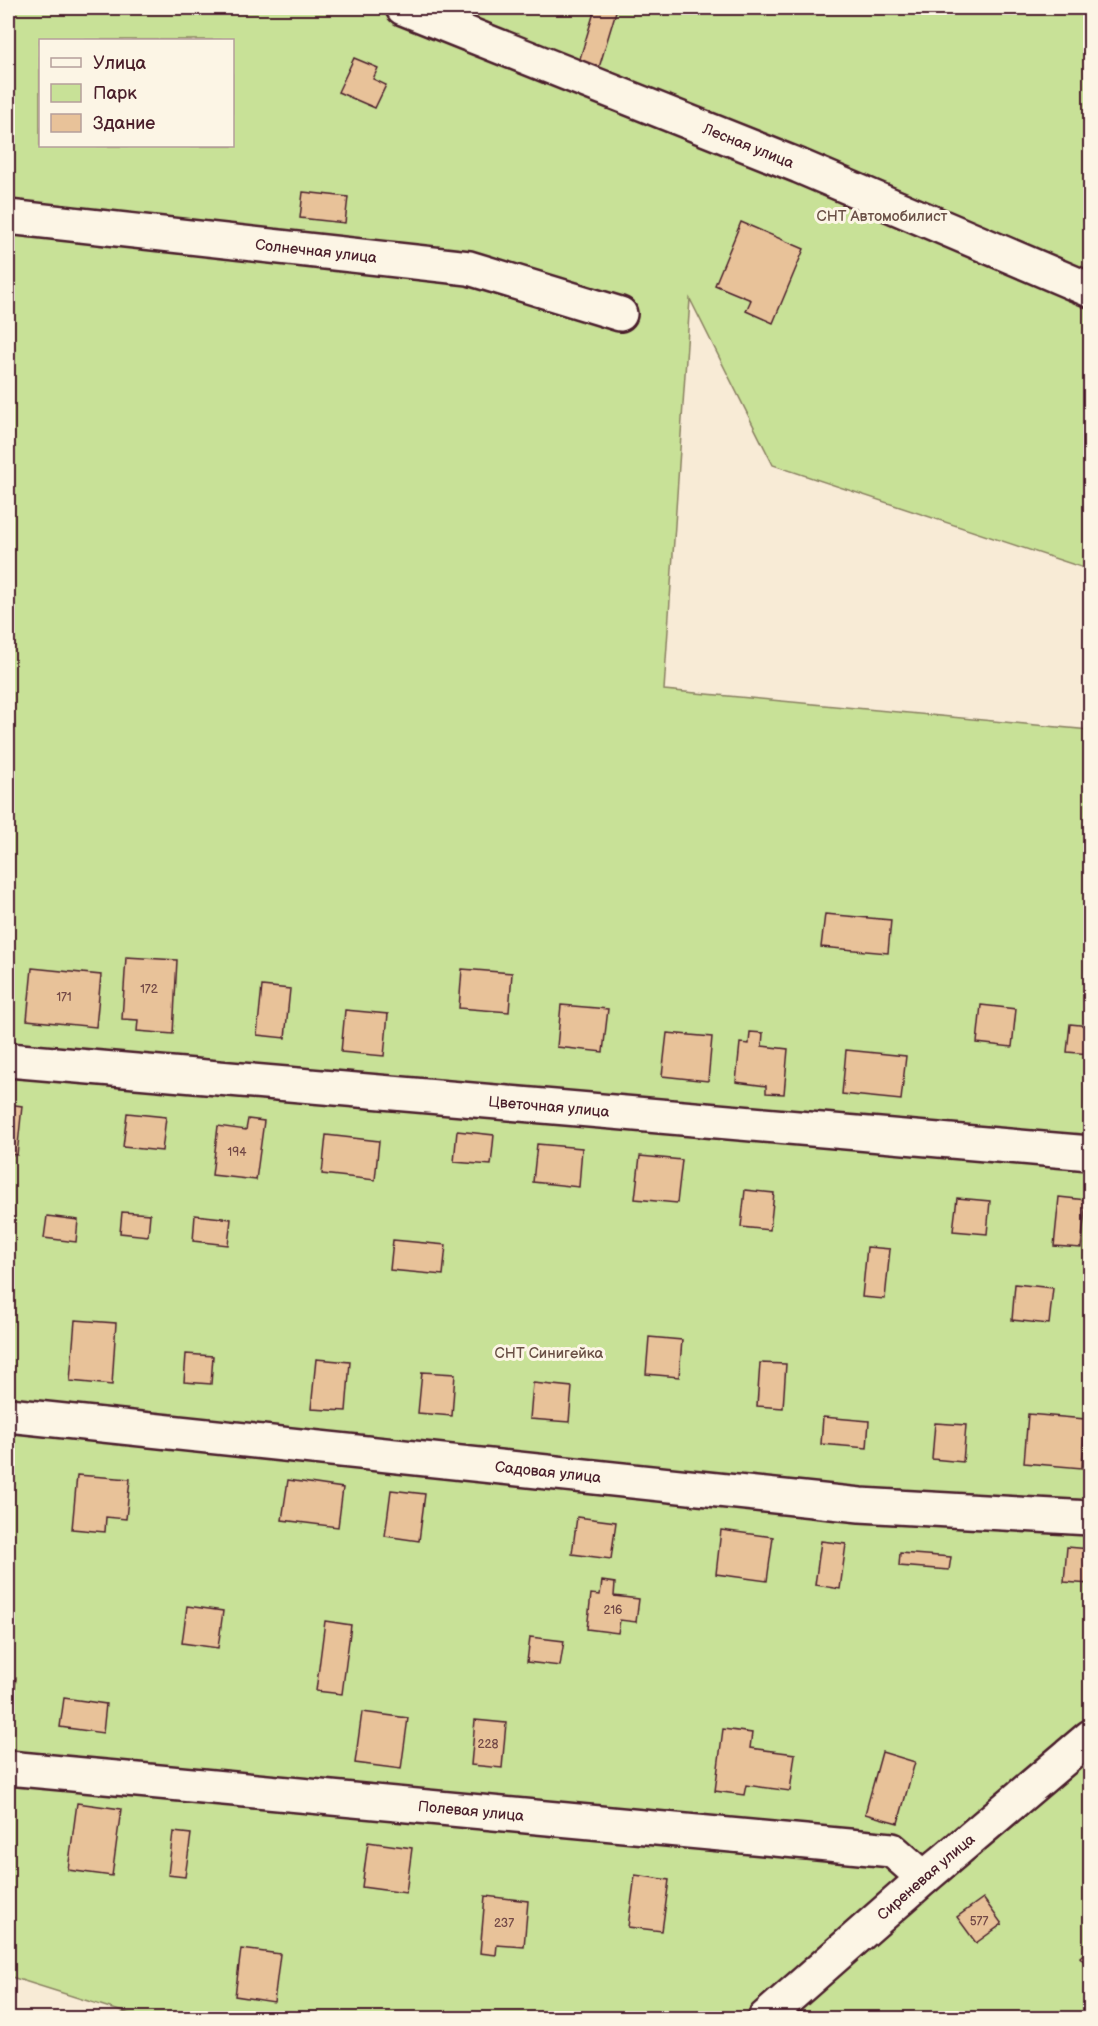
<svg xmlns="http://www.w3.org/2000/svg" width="1098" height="2026" viewBox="0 0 1098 2026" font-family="'Balsamiq Sans',sans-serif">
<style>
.green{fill:#c8e197;stroke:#898061;stroke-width:1.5;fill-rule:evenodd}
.building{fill:#e8c299;stroke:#4a1f2b;stroke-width:1.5}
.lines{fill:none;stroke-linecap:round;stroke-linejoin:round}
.minor-casing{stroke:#4a1f2b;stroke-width:38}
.minor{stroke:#fcf5e5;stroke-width:33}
.labels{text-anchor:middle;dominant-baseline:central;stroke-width:6;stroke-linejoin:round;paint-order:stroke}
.number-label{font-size:12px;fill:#724846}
.street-label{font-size:15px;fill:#4a1f2b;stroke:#fcf5e5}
.park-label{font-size:15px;fill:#6a5046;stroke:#fcf5e5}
</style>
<rect width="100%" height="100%" fill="#f8ebd6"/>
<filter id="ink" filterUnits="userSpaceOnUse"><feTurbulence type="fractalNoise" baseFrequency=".0167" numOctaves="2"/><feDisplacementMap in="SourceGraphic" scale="12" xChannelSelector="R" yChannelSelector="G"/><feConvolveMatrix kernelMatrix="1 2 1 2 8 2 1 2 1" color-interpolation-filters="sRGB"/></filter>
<g filter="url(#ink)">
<path class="green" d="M 8,8 L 1090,8 L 1090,570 L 773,465 L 690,299 L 664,690 L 1090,730 L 1090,2018 L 142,2018 L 8,1976 ZM 40,40 L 232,40 L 232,146 L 40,146 Z"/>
<g class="building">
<polygon points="591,8 617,8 598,71 578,65 595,9"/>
<polygon points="354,58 378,68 373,79 386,85 375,108 338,92"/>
<polygon points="303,192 348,197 345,223 300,218"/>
<polygon points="741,222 804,249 773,323 746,311 751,300 715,285"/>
<polygon points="825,914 891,920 888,953 821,947"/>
<polygon points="126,957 177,960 173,1034 137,1031 138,1020 122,1019"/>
<polygon points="32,968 101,975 96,1027 27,1020"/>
<polygon points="462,969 512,973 509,1012 459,1008"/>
<polygon points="262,986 290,989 285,1038 257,1035"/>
<polygon points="561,1005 608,1009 603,1052 557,1047"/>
<polygon points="981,1005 1016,1009 1012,1047 977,1043"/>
<polygon points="345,1010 388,1014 384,1056 341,1052"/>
<polygon points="1070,1024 1090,1026 1090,1054 1067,1052"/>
<polygon points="750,1032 763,1033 762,1046 788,1049 784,1094 766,1093 766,1086 736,1082 740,1043 749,1044"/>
<polygon points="667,1033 712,1037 708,1081 662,1076"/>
<polygon points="846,1050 906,1056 901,1100 842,1094"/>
<polygon points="8,1104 22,1106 17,1155 8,1154"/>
<polygon points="127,1113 166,1117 162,1151 123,1147"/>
<polygon points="248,1119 264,1121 256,1180 212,1175 218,1126 246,1130"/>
<polygon points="457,1131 494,1135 491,1165 454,1162"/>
<polygon points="326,1135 379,1141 375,1180 322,1174"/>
<polygon points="537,1144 582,1148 579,1187 533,1182"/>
<polygon points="640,1156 682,1160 677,1203 635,1199"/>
<polygon points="745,1190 774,1193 770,1230 741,1227"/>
<polygon points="1059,1197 1086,1200 1081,1248 1054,1246"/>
<polygon points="957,1198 990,1201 987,1234 953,1231"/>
<polygon points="122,1212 150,1214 148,1236 120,1233"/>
<polygon points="195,1215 231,1219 228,1245 193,1241"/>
<polygon points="47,1216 78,1220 76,1242 44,1238"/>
<polygon points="393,1240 446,1245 443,1275 390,1270"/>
<polygon points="867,1247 890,1249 885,1299 862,1297"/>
<polygon points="1015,1284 1053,1288 1049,1324 1012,1320"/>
<polygon points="8,1289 13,1290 10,1334 8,1334"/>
<polygon points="75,1320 116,1323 112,1385 70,1381"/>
<polygon points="649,1337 682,1340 679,1377 646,1374"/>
<polygon points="186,1354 213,1356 211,1384 184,1382"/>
<polygon points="316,1359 350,1362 346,1411 311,1409"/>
<polygon points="760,1363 786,1364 783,1408 757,1406"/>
<polygon points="422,1372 455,1374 452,1416 418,1413"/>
<polygon points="533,1383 572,1387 569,1422 530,1419"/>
<polygon points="1028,1414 1085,1419 1082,1468 1024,1463"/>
<polygon points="823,1417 869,1421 867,1448 821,1444"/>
<polygon points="935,1423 966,1425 963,1462 932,1459"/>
<polygon points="77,1475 130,1479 126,1519 106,1517 105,1532 72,1529"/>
<polygon points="288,1480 343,1488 338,1527 282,1520"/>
<polygon points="391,1490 425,1494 419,1541 385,1536"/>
<polygon points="577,1517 616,1522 611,1559 572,1554"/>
<polygon points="721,1530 773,1537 767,1581 716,1574"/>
<polygon points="821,1541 846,1544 840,1589 815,1585"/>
<polygon points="1067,1547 1090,1549 1090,1584 1064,1582"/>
<polygon points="900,1553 951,1557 949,1570 899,1566"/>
<polygon points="602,1581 615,1583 614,1596 639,1599 636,1622 620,1620 618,1633 587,1629 591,1594 600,1595"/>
<polygon points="187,1606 223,1611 218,1648 182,1643"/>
<polygon points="325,1621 351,1625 342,1694 316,1691"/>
<polygon points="530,1637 564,1641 560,1666 527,1662"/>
<polygon points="8,1677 16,1678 11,1721 8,1721"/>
<polygon points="64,1698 106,1704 103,1733 60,1727"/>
<polygon points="362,1712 408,1718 401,1769 355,1763"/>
<polygon points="475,1720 506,1723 502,1768 471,1765"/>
<polygon points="723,1729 752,1733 750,1748 795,1754 790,1791 746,1785 744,1795 715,1791"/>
<polygon points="882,1752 915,1762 898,1823 865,1814"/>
<polygon points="77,1803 121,1809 112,1876 68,1870"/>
<polygon points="173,1832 191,1834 185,1877 168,1875"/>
<polygon points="368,1842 412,1848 406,1893 362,1887"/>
<polygon points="635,1875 669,1880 662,1931 628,1927"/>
<polygon points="485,1896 528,1901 524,1947 497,1945 496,1955 480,1953"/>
<polygon points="983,1898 1002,1924 976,1943 957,1917"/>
<polygon points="1090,1948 1090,1969 1080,1957"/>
<polygon points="241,1949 280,1954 274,2002 235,1996"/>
</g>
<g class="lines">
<defs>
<g id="minor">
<path id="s1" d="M 403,8 L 799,166 L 1090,290"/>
<path id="s2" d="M 8,217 L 469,268 L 620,314"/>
<path id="s3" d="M 8,1060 L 1090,1153"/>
<path id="s4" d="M 8,1415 L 860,1505 L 1090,1518"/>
<path id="s5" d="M 8,1768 L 892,1850 L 924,1878"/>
<path id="s6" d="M 765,2018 L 924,1878 L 1090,1737"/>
</g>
</defs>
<use href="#minor" class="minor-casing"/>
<use href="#minor" class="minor"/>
</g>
</g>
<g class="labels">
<g class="number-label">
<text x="149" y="989">172</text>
<text x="64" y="997">171</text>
<text x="237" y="1152">194</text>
<text x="613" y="1610">216</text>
<text x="488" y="1744">228</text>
<text x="979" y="1921">577</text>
<text x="504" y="1923">237</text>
</g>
<g class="street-label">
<text stroke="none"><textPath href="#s1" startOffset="372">Лесная улица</textPath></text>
<text stroke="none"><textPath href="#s2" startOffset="310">Солнечная улица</textPath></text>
<text stroke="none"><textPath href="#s3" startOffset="543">Цветочная улица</textPath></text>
<text stroke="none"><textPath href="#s4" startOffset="543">Садовая улица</textPath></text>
<text stroke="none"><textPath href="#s5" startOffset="465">Полевая улица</textPath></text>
<text stroke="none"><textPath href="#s6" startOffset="214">Сиреневая улица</textPath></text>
</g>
<g class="park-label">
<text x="882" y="216">СНТ Автомобилист</text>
<text x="549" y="1353">СНТ Синигейка</text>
</g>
</g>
<rect width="1098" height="2026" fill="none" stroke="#fcf5e5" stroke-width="30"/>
<rect x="15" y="15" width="1068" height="1996" fill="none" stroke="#4a1f2b" stroke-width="2" filter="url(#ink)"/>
<rect x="39" y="39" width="195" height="108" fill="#fcf5e5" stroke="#b59f9b" stroke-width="1.5"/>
<rect x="51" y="58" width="30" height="9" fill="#fcf5e5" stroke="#b59f9b" stroke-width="1.5"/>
<text x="93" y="69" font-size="18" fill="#4a1f2b">Улица</text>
<rect x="51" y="84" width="30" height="18" fill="#c8e197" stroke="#b59f9b" stroke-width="1.5"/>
<text x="93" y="99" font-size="18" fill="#4a1f2b">Парк</text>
<rect x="51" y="114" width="30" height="18" fill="#e8c299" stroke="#b59f9b" stroke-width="1.5"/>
<text x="93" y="129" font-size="18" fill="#4a1f2b">Здание</text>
</svg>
